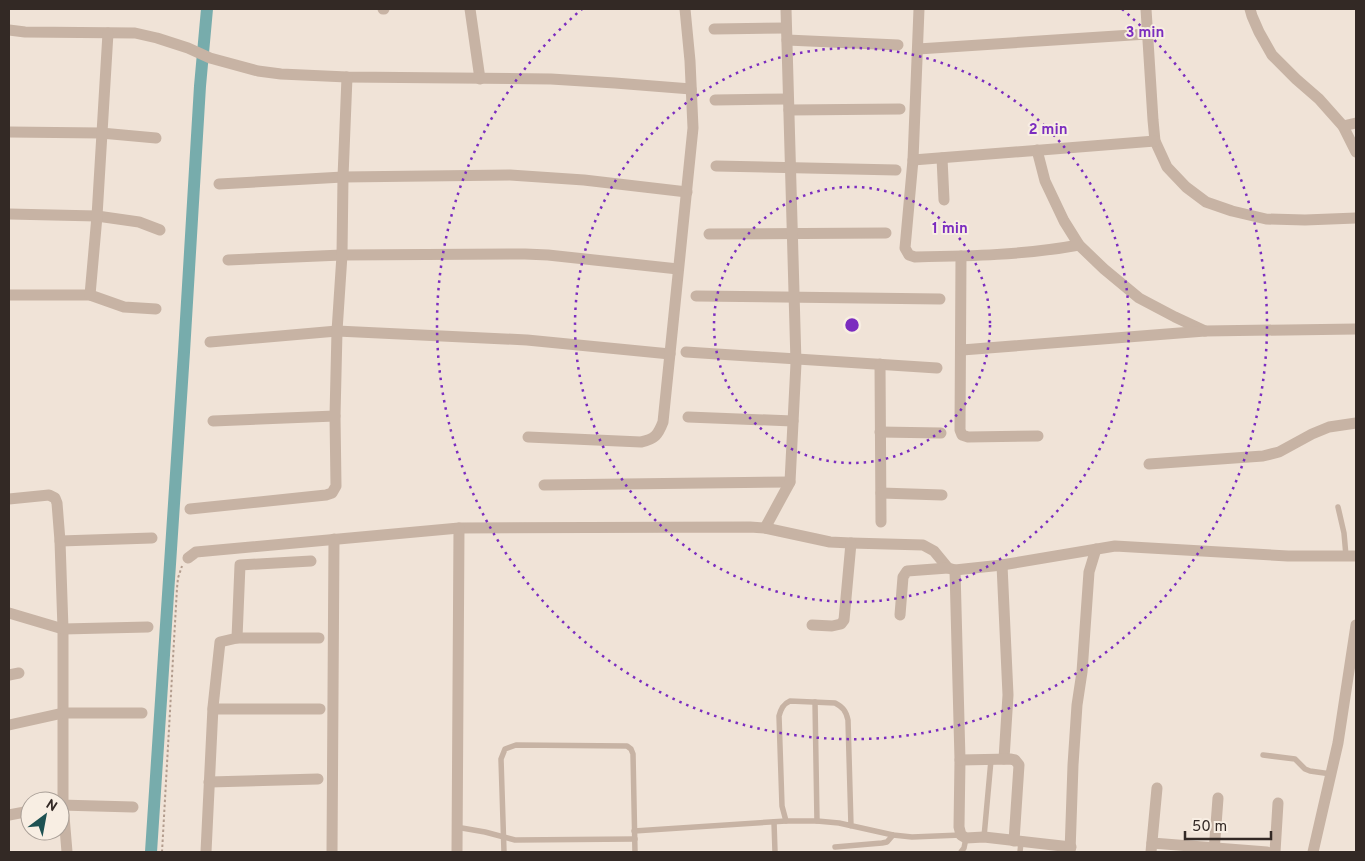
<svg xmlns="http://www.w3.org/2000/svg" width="1365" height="861" viewBox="0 0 1365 861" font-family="Overpass,sans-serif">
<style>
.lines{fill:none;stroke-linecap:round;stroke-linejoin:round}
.canal{stroke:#77acac;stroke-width:12}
.path{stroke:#b39d8e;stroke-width:2;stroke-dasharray:2.5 2.5;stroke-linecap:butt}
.service{stroke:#c7b3a4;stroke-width:5.5}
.minor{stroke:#c7b3a4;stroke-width:11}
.ring{fill:none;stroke:#7b2cbf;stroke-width:2.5;stroke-dasharray:2.5 5}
.centre{fill:#7b2cbf;stroke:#f8eee3;stroke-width:2.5}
.ring-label{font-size:15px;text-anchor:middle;font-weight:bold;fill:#7b2cbf;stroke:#f8eee3;stroke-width:4;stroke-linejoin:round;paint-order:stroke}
</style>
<rect width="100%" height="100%" fill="#f0e3d7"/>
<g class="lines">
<polyline class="canal" points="151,852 184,352 200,86 207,9"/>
<polyline class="path" points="162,852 177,588 178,578 182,566"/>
<g class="service">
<polyline points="1338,507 1344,533 1346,556"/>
<polyline points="815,702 817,821"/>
<polyline points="1263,755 1295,759 1305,769 1310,771 1331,774"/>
<polyline points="774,822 775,852"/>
<path d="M 851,826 L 848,720 C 846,711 843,707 835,703 L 790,701 C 783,704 781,709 779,716 L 782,806 L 786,821 L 817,821 L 839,823 L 893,835 L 912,837 L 961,835"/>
<polyline points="456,827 485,832 515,840 635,839"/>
<polyline points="634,831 786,821"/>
<polyline points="984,837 991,760"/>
<polyline points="835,847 882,843 887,842 893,835"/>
<polyline points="504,852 501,759 505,749 516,745 627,746 631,749 633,754 635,852"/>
<polyline points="961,852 964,848 966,838"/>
<polyline points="1020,852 1021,842"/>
</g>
<g class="minor">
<polyline points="383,9 384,9"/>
<polyline points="470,9 480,79"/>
<path d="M 919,9 L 913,160 L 905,248 L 909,255 L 915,257 C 970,256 1025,255 1079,245"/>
<polyline points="1146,9 1153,120 1155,141 1167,167 1186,187 1206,202 1232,211 1266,219 1305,220 1356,218"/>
<polyline points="1250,9 1252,16 1259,32 1272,55 1296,79 1319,99 1343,126 1356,152"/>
<polyline points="714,29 786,28"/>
<polyline points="9,30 25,32 135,33 157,38 188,48 210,58 258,71 281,74 347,77 551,79 615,83 691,89"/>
<polyline points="787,40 898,45"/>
<polyline points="918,49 1147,34"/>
<polyline points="715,100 788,99"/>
<polyline points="789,110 900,109"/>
<polyline points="1343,126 1356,123"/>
<polyline points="9,132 101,133 156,138"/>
<polyline points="1037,150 1045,181 1064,221 1079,245 1104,269 1139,298 1175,317 1205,331"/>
<polyline points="942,158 944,200"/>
<polyline points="913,160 1155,141"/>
<polyline points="716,166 896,170"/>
<polyline points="219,184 343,177 510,175 584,180 687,192"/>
<polyline points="9,214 97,216 139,222 160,230"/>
<polyline points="709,234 886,233"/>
<polyline points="961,256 960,430 962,435 968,437 1038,436"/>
<polyline points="228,260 342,255 525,254 548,255 678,269"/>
<polyline points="9,295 90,295 124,307 156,309"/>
<polyline points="90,295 97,216 108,33"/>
<polyline points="696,296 940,299"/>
<polyline points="210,342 337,331 527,340 670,354"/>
<polyline points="962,350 1205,331 1356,329"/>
<polyline points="686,352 937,368"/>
<polyline points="880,364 881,522"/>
<polyline points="688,417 793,421"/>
<polyline points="213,421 335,416"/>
<polyline points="880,432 941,433"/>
<path d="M 528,437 L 641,442 C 655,439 658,435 663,422 L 693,128 L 690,61 L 685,9"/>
<polyline points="1149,464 1263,456 1279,452 1312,434 1329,427 1356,423"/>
<polyline points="544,485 790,482"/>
<polyline points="881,493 942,495"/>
<polyline points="9,499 49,495 55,498 57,503 60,541 63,629 63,804 67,852"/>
<polyline points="190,509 326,495 332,493 336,486 335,416 337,331 342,255 343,177 347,77"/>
<polyline points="765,528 790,482 796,363 786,9"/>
<polyline points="60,541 152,538"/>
<polyline points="188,558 196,552 459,528 750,527 765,528 830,542 851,543 923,545 934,551 948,568 955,570 1002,565 1115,546 1288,556 1356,556"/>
<polyline points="1002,565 1008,695 1004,759"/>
<polyline points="955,570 960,760 959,827 961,835 966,838 984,837 1071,847"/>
<polyline points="9,613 63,629 148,627"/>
<polyline points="900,615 903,577 907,571 948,568"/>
<polyline points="812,625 832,626 841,624 844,620 851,543"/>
<polyline points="237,638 319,638"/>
<polyline points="9,675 19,673"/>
<polyline points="213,709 320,709"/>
<polyline points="9,725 63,713 142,713"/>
<polyline points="960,760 1010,759 1015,760 1019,765 1014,841"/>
<polyline points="209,782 318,779"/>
<polyline points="60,805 133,807"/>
<polyline points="9,815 30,811"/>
<polyline points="1152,843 1267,852"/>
<polyline points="206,852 213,707 220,642 237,638 240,565 311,561"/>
<polyline points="332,852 334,539"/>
<polyline points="457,852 459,528"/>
<polyline points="1070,852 1073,765 1077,705 1082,672 1089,572 1096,549"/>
<polyline points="1151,852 1157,788"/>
<polyline points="1214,852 1218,798"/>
<polyline points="1275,852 1278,803"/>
<polyline points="1313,852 1338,743 1356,625"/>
</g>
</g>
<g class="ring">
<circle cx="852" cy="325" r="138"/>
<circle cx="852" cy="325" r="277"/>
<path d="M1122 9A415 415 0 1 1 582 9"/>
</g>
<circle cx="852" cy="325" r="8" class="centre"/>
<g class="ring-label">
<text x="1145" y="37">3 min</text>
<text x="1048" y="134">2 min</text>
<text x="950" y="233">1 min</text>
</g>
<rect width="1365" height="861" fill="none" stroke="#332925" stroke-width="20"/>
<g transform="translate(45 816) rotate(32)"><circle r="24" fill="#f8eee3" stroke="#a99f97"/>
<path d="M0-4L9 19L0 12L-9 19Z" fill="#1d5152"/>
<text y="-8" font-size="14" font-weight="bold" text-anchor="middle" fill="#332925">N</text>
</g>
<path d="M1185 831v8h86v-8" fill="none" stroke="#332925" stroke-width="2.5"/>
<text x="1192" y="831" font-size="15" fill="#332925" stroke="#f8eee3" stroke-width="4" paint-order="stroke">50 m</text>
</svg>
